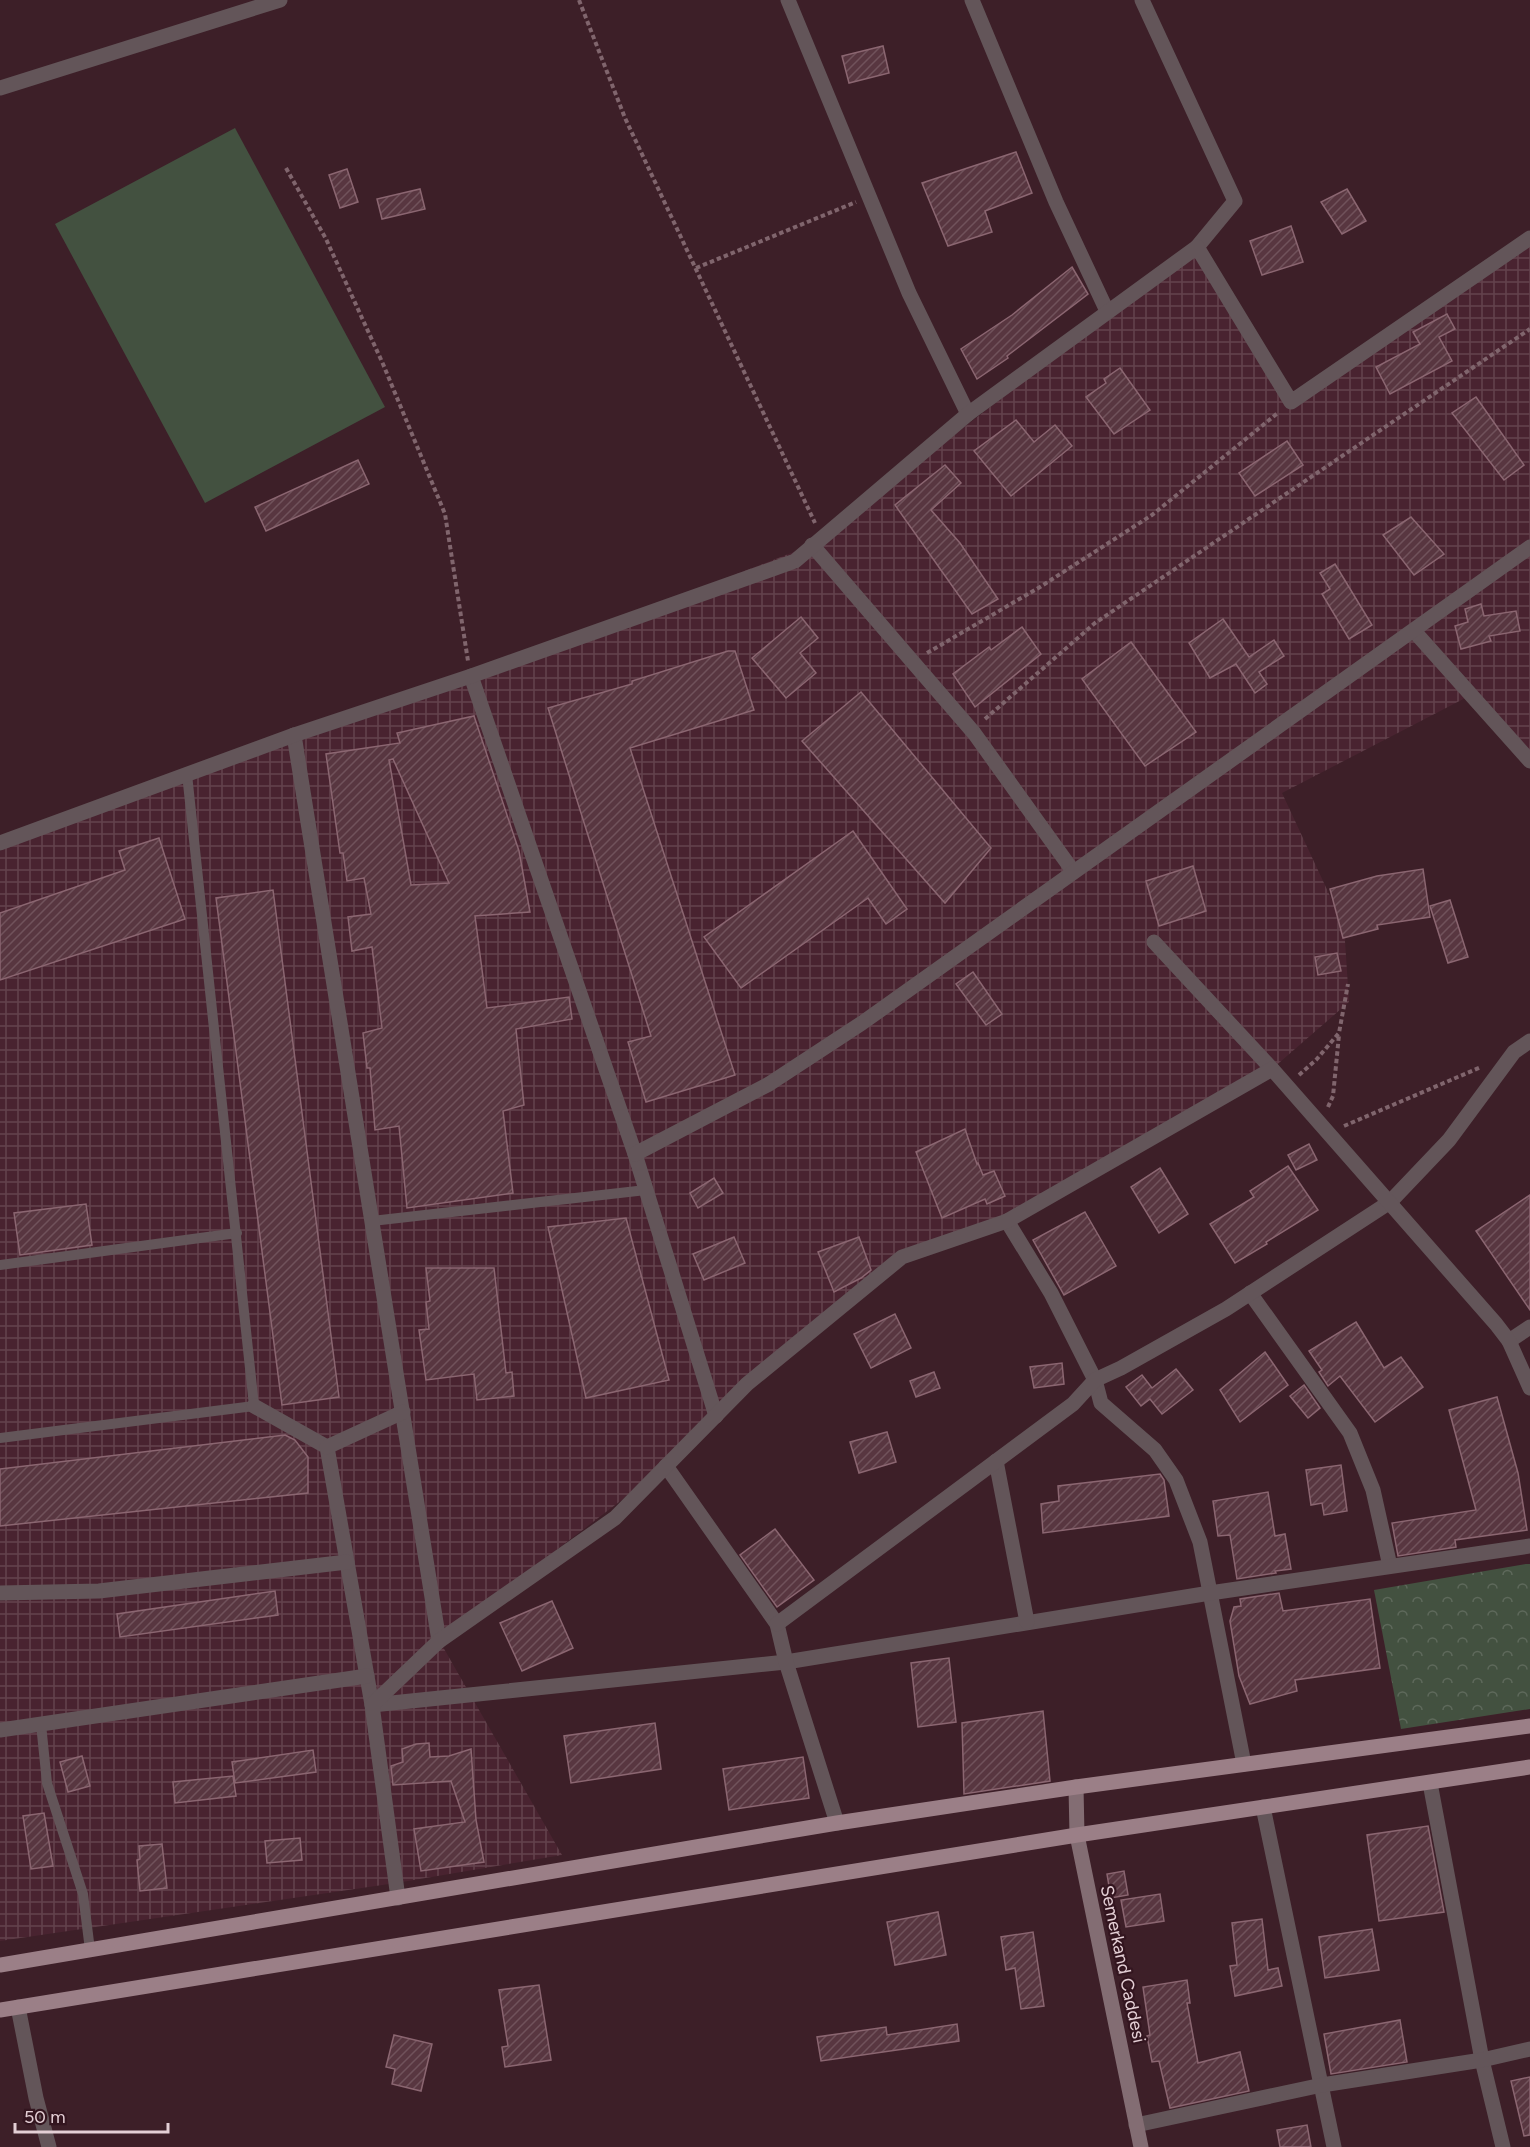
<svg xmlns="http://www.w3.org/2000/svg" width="1530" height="2147" viewBox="0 0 1530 2147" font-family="Figtree,sans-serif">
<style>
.industrial{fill:url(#industrial-grid)}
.grass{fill:#435140}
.park{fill:url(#park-crowns)}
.building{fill:url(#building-hatch);stroke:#8b6671;stroke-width:1.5;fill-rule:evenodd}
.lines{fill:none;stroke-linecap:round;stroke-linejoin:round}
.path{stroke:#80656d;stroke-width:4;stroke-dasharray:4.5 3;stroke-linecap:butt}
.lane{stroke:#635559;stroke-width:10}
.street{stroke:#635559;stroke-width:15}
.secondary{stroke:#836d73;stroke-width:15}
.primary{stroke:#9b7f87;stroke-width:15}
.labels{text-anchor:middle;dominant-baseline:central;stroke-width:4.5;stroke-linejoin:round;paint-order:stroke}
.street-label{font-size:18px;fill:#e4cfd5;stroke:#33151f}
</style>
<defs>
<pattern id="industrial-grid" width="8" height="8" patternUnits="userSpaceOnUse" patternTransform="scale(1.5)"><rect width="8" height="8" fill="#492330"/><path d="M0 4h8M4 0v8" fill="none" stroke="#63424d"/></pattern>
<pattern id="park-crowns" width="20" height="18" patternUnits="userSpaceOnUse" patternTransform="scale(1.5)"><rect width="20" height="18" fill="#435140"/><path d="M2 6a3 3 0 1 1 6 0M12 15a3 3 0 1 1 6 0" fill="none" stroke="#5e695b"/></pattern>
<pattern id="building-hatch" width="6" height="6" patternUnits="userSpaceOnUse" patternTransform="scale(1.5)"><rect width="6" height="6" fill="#583640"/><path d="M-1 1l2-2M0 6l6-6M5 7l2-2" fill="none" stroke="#70525b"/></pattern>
</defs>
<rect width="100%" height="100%" fill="#3d1f28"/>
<polygon class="industrial" points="1530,238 1530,760 1473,694 1282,793 1344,926 1349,1002 1272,1069 1007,1221 902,1257 716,1416 666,1466 439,1640 562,1855 396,1883 0,1941 0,843 471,676 812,545 1197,247 1291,401"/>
<polygon class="grass" points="235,128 385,407 205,503 55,224"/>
<polygon class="park" points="1526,1564 1530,1564 1530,1709 1401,1729 1374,1590"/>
<g class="building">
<polygon points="883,46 889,73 849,83 842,56"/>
<polygon points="1016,152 1032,193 985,211 992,232 948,246 922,183"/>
<polygon points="347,169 358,202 340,208 329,175"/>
<polygon points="420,189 425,209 382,219 377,199"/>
<polygon points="1347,189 1366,221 1342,234 1321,202"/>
<polygon points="1291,226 1303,262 1262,275 1250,241"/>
<polygon points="1072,267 1088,294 1007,356 1008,358 977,379 961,349 1012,315"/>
<polygon points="1447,314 1455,329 1439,337 1452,361 1390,394 1376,367 1420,344 1413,332"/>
<polygon points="1120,368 1150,410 1114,434 1086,397 1106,383 1104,379"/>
<polygon points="1476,397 1524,465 1504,480 1452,413"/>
<polygon points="1016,420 1034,442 1055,425 1072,446 1011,496 974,451"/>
<polygon points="1287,441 1303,465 1255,496 1239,473"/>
<polygon points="358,460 369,484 266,531 255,507"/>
<polygon points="945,465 961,483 931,510 960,543 998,599 972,614 895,505"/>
<polygon points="1411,517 1444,554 1414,575 1383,535"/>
<polygon points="1335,564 1372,625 1349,639 1322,594 1330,589 1320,573"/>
<polygon points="1481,604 1484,616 1516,611 1520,631 1489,636 1491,641 1461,649 1455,626 1468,622 1465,609"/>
<polygon points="801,617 818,638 800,653 816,673 786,698 752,658"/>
<polygon points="1223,619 1249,657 1274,640 1284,656 1259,672 1267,684 1255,693 1236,664 1210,678 1189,643"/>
<polygon points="1022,627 1041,654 975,707 953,674 989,647 991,650"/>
<polygon points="1131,642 1196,732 1145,766 1082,679"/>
<polygon points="728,651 735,651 754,710 630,748 735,1075 646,1102 628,1042 651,1036 548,708 632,684 632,681"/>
<polygon points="861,692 991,848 945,903 802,741"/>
<path d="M 474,716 L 519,851 L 530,912 L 475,916 L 487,1008 L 569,997 L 572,1019 L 516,1029 L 524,1105 L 503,1111 L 513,1193 L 407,1208 L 399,1126 L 375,1130 L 370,1068 L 367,1068 L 363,1033 L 382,1028 L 372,947 L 352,951 L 348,917 L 371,914 L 364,878 L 347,881 L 343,853 L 340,853 L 326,754 L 400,743 L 397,733 ZM 393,759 L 449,883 L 411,885 L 389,760 Z"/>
<polygon points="853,831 907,909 886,924 868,898 741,988 704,937"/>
<polygon points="159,838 185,919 0,980 0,913 125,870 119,851"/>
<polygon points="1193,866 1206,911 1159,926 1146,881"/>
<polygon points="1423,869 1430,917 1377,925 1378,929 1343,938 1330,889 1377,876"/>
<polygon points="273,890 339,1397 282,1405 216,898"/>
<polygon points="1450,900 1468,957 1448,963 1430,906"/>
<polygon points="1337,953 1341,971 1318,975 1315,957"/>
<polygon points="973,972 1002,1014 986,1025 956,984"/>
<polygon points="965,1129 977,1164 978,1163 983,1175 994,1171 1005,1196 987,1204 985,1199 942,1218 916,1152"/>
<polygon points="1309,1144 1317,1160 1296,1170 1288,1155"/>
<polygon points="1288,1166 1318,1210 1266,1242 1267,1244 1235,1263 1210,1224 1254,1197 1250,1191"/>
<polygon points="1160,1168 1188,1214 1159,1233 1131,1187"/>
<polygon points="714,1178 723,1193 698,1208 690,1193"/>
<polygon points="1530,1195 1530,1310 1476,1231"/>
<polygon points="86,1204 92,1245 20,1255 14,1213"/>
<polygon points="1085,1212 1116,1266 1064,1295 1033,1240"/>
<polygon points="626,1218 669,1380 586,1398 548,1227"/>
<polygon points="734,1237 745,1263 704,1280 693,1254"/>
<polygon points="859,1237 871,1270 861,1278 834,1292 818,1252"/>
<polygon points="426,1268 494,1268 506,1373 512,1372 514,1396 477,1400 474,1374 426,1380 419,1330 429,1329 426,1302 430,1301"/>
<polygon points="895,1314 911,1348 871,1368 854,1334"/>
<polygon points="1356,1322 1384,1368 1401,1357 1423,1387 1375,1422 1340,1376 1328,1386 1319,1372 1322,1370 1309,1351"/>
<polygon points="1265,1352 1288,1385 1240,1422 1220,1390"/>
<polygon points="1062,1363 1064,1384 1034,1388 1030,1367"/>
<polygon points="1176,1369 1193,1390 1162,1414 1150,1399 1141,1406 1126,1387 1142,1375 1152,1388"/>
<polygon points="934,1372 940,1388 916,1397 910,1381"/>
<polygon points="1304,1385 1320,1408 1308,1418 1290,1396"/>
<polygon points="1497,1397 1518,1473 1527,1530 1455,1540 1456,1547 1398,1556 1392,1523 1476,1510 1449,1410"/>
<polygon points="887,1432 896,1462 859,1473 850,1442"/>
<polygon points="285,1435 295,1440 308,1457 308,1493 0,1526 0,1469"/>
<polygon points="1341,1465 1347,1511 1324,1515 1322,1503 1311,1505 1306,1470"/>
<polygon points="1160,1474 1164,1480 1169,1516 1043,1533 1041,1504 1059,1501 1058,1486"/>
<polygon points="1268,1492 1275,1536 1285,1534 1291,1569 1275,1571 1276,1573 1237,1579 1230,1535 1218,1536 1213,1501"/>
<polygon points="775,1529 814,1580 777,1607 740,1555"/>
<polygon points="275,1591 278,1615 120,1637 117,1614"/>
<polygon points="1279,1593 1283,1611 1370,1599 1380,1668 1295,1680 1297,1691 1250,1704 1239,1676 1230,1621 1234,1607 1241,1606 1240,1599"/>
<polygon points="552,1601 573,1648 522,1671 500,1623"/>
<polygon points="949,1658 956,1722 918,1727 911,1663"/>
<polygon points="1043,1711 1050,1781 964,1794 962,1723"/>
<polygon points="655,1723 661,1769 571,1783 564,1736"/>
<polygon points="429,1743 430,1757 449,1756 471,1749 476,1820 484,1862 421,1871 414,1829 465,1822 451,1781 393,1785 391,1766 403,1762 402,1749 416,1744"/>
<polygon points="313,1750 316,1772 235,1783 232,1762"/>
<polygon points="82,1756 90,1786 68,1792 60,1762"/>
<polygon points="803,1757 809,1798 729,1810 723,1769"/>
<polygon points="233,1776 236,1796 175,1803 173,1782"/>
<polygon points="44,1813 53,1866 31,1869 23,1816"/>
<polygon points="1428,1826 1444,1912 1379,1921 1367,1835"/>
<polygon points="300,1838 302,1860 267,1863 265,1841"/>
<polygon points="162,1844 167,1888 140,1891 137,1860 140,1859 139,1846"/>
<polygon points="1124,1871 1128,1895 1111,1898 1107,1874"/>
<polygon points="1160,1894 1164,1921 1126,1927 1121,1900"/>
<polygon points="938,1912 946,1955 895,1965 887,1922"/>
<polygon points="1262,1919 1268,1970 1278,1968 1282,1986 1235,1996 1230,1966 1237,1965 1232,1923"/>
<polygon points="1372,1929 1379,1970 1325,1978 1319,1937"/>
<polygon points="1033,1932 1044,2006 1021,2009 1015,1968 1006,1970 1001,1937"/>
<polygon points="1187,1980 1190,2003 1187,2003 1198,2063 1240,2052 1249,2091 1170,2108 1159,2061 1152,2062 1147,2036 1150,2035 1143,1987"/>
<polygon points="539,1985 551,2060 505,2067 502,2047 508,2046 499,1990"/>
<polygon points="1400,2020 1407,2062 1331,2074 1324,2034"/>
<polygon points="957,2024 959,2041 821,2061 817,2037 886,2027 887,2035"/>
<polygon points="394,2035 432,2044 421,2091 392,2084 395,2069 386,2067"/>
<polygon points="1530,2077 1530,2135 1524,2136 1511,2081"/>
<polygon points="1307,2125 1311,2147 1280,2147 1277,2130"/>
</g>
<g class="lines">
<g class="path">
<polyline points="579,0 625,118 815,523"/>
<polyline points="286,168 326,239 383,364 445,514 468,661"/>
<polyline points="696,268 856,202"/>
<polyline points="927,653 1040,587 1152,515 1279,412"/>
<polyline points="985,719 1095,623 1530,329"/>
<polyline points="1299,1075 1316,1060 1339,1033 1348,984"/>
<polyline points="1328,1107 1333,1096 1339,1035"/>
<polyline points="1344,1126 1481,1067"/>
</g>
<g class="lane">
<polyline points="372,1221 646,1190"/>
<polyline points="0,1265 237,1233"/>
<polyline points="0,1438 254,1406 187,774"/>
<polyline points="41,1724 47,1783 83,1894 90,1950"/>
</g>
<g class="street">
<polyline points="788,0 909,293 968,414"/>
<polyline points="972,0 1056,202 1107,311"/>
<polyline points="1142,0 1235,201 1197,247"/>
<polyline points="0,88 280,0"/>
<polyline points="812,545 974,733 1073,871"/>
<polyline points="1414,631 1530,761"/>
<polyline points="471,676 635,1154 716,1416"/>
<polyline points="294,735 439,1641"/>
<polyline points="0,843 294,735 471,676 795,561 968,414 1197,247 1291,402 1530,238"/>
<polyline points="1154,942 1272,1069"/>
<polyline points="635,1154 769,1084 862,1023 1530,547"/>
<polyline points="1007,1221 1051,1293 1095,1380 1101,1403 1155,1450 1176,1480 1200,1542 1244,1764"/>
<polyline points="1250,1293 1350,1433 1373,1490 1390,1566"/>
<polyline points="1509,1341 1530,1327"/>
<polyline points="254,1406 327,1447 372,1705 786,1662 1210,1593 1530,1546"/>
<polyline points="327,1447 403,1412"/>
<polyline points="996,1461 1027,1622"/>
<polyline points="666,1466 777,1624 786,1662 837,1823"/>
<polyline points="0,1593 99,1591 347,1562"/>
<polyline points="777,1624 1073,1404 1095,1380 1121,1368 1226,1309 1390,1202 1449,1140 1514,1052 1530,1041"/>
<polyline points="0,1730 367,1676"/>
<polyline points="1430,1783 1482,2060 1503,2147"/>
<polyline points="1263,1807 1334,2147"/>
<polyline points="398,1898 372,1705 439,1641 615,1518 747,1384 902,1257 1007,1221 1272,1069 1496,1324 1509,1341 1530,1388"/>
<polyline points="18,2007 36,2098 49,2147"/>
<polyline points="1136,2125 1322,2085 1482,2060 1530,2049"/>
</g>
<polyline class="secondary" points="1076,1787 1077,1835 1141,2147"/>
<g class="primary">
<polyline points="0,1965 837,1823 1076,1787 1530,1726"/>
<polyline points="0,2010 1077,1835 1530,1767"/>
</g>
</g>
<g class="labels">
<g class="street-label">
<text transform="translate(1123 1964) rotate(78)">Semerkand Caddesi</text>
</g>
</g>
<path d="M15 2123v9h153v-9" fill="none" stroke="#e4cfd5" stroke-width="3"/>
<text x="24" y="2123" font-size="18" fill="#e4cfd5" stroke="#33151f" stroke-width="4.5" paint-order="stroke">50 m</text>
</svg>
